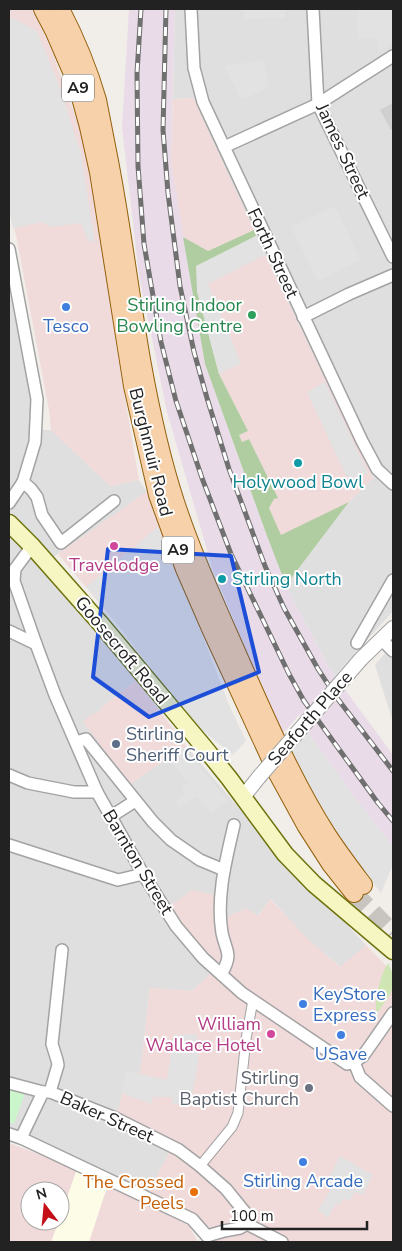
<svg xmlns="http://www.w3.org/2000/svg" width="402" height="1251" viewBox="0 0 402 1251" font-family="'Nunito Sans',sans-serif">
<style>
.residential{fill:#dfdfdf}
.commercial{fill:#f0dada}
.industrial{fill:#e9dce8}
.education{fill:#fdfce6}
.religious{fill:#d0d0d0}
.grass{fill:#cfe6b4}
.forest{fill:#b0cda1}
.park{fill:#cbf6cc}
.parking{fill:#e2e2e2}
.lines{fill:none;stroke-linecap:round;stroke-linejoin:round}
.primary-tunnel{stroke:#c8c5c1;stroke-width:18;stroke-dasharray:18 9;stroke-linecap:butt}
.pedestrian-casing{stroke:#a3a3a3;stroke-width:11}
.minor-casing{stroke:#a3a3a3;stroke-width:14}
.tertiary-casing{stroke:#a3a3a3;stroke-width:16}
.secondary-casing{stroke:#6e730e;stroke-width:19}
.primary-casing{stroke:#93600c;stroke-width:20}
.pedestrian{stroke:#fff;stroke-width:9}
.minor{stroke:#fff;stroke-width:11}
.tertiary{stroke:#fff;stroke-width:14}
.secondary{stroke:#f6f6c2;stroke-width:16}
.primary{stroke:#f6d1a9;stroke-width:18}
.rail-casing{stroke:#707070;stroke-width:5}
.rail{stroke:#fff;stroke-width:3;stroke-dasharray:9;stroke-linecap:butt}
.tertiary-bridge-casing{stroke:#a3a3a3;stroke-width:16;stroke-linecap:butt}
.tertiary-bridge{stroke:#fff;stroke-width:14}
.marked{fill:#1d4ed8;fill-opacity:0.2;stroke:#1d4ed8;stroke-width:4;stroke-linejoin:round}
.shop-dot{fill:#3f7fe0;stroke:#fff;stroke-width:2}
.leisure-dot{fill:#2e9e5b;stroke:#fff;stroke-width:2}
.culture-dot{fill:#0f9aa8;stroke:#fff;stroke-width:2}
.hotel-dot{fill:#d1479c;stroke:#fff;stroke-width:2}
.service-dot{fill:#5c6f8a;stroke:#fff;stroke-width:2}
.worship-dot{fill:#6b7280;stroke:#fff;stroke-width:2}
.food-dot{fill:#e8710a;stroke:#fff;stroke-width:2}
.labels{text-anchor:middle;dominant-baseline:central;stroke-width:4;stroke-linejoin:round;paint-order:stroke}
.shield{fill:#fff;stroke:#646464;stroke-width:1}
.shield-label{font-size:16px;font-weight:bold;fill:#222}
.street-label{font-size:18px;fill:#222;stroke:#fff}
.leisure-label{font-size:18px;fill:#27864d;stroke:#fff;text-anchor:end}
.shop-label{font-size:18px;fill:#366cbe;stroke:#fff}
.culture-label{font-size:18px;fill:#0d838f;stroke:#fff}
.hotel-label{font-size:18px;fill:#b23c85;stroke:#fff}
.service-label{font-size:18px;fill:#4e5e75;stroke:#fff;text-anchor:start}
.worship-label{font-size:18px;fill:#5b616d;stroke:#fff;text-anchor:end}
.food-label{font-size:18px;fill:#c56008;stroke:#fff;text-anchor:end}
</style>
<rect width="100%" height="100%" fill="#f1eee9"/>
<g class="residential">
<polygon points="175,9 393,9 393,611 335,676 330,669 292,598 286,585 349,502 373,478 268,261 193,98 173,99"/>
<polygon points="9,289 31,399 31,430 51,430 110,486 139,480 147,492 42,565 136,680 101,708 102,710 88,717 130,784 186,746 255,827 366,945 341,967 308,940 271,899 212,972 192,991 150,988 140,1074 128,1071 121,1093 123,1094 115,1122 171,1149 148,1193 9,1132"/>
<polygon points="393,644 393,722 375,665"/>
</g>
<g class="commercial">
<polygon points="9,9 32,9 34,12 54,56 85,144 107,270 116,345 139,480 110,486 51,430 49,410 17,240 9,207"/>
<polygon points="193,98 254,230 208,251 183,237 171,162 173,99"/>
<polygon points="256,236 373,478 349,502 281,536 269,508 274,499 277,498 249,439 242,442 239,435 248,431 219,374 197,291"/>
<polygon points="149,490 179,574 118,625 58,554"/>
<polygon points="136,680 186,746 130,784 83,722 88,717 101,710 101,708"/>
<polygon points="192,890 224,897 224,918 247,908 258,916 270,899 310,941 340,967 366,945 393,973 393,1242 205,1242 210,1227 148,1193 171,1149 115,1122 122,1095 123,1094 121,1093 128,1071 140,1073 150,988 192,991 212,972 162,912"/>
<polygon points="9,1143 77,1169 60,1218 60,1191 30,1191 30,1221 59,1221 51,1242 9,1242"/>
<polygon points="108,1184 189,1226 198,1242 89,1242"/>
</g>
<polygon class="industrial" points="129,9 175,9 171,162 205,364 267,536 292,598 330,669 393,755 393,847 349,790 307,731 299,715 281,736 212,567 167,412 139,275 122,127"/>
<polygon class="education" points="77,1169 108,1184 89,1242 51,1242 59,1221 60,1221 60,1218"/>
<polygon class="religious" points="393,103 393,129 391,130 380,110"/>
<path class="grass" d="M 388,963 C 400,986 391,994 377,1013 C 373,1001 381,974 388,963 Z"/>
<polygon class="forest" points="254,230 256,236 197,266 197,291 219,374 248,431 239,435 242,442 249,439 278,498 274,499 269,508 281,535 349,502 286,585 267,536 205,364 183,237 208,251"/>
<polygon class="park" points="9,1088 25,1093 14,1124 9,1122"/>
<g class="parking">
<polygon points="243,9 285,9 285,18 244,19"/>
<polygon points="357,9 393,9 393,43 378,52 377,38 358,38"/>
<polygon points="13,18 37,31 62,93 81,154 95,242 88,241 81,223 51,227 42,222 13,228 9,209 9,19"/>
<polygon points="264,60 268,88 241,100 225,66"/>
<polygon points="335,206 361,260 318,281 291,227"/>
<polygon points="256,236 265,255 208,284 241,363 219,374 197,291 196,266"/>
<polygon points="325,382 368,473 349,482 307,392"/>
<polygon points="158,527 176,576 179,574 229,705 246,741 233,755 201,729 159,680 118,625 86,587"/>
<polygon points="307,731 349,790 393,847 393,865 381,893 318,811 287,752"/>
<polygon points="184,748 228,801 211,814 196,796 180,809 174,802 185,793 181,788 188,783 170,760"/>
<polygon points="197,1034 196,1052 199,1054 196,1076 190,1105 172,1104 173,1097 153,1097 151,1104 121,1093 128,1071 167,1080 174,1035"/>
<polygon points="340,1156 373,1175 363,1195 355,1192 350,1201 344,1198 340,1205 336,1203 328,1218 318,1210 332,1188 325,1184"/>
</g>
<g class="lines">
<polyline class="primary-tunnel" points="354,893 393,933"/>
<defs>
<polyline id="pedestrian" points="200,1166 232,1127 238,1113 246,1039 253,1000"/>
<g id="minor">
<polyline points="191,9 194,68 203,102 362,441 377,469 393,484"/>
<polyline points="313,9 318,104 393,257"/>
<polyline points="224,147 318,104 393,56"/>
<polyline points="9,249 37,399 35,442 23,482 9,503"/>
<polyline points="303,317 349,294 393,275"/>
<polyline points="23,482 31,489 37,497 42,515 61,543 114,501"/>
<polyline points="32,546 15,569 14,581 36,644 55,695 97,792 143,874 176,926 203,958 242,993 347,1064 354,1062 363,1056 393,1013"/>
<polyline points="9,631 36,644"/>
<polyline points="381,639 393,651"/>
<polyline points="357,643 393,580"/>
<polyline points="76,742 86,739 153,822 171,840 200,860 224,870"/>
<polyline points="9,775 28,783 74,792 97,792"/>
<polyline points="110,817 135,801"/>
<polyline points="9,845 118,880 143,874"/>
<path d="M 222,973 C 233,953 226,952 222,933 C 216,897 226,860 234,825"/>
<polyline points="354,1062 360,1077 393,1106"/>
<polyline points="9,1083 43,1092 50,1092 113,1117 179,1150 200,1166 226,1189 248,1216 247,1224"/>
<polyline points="50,1092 58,1065 57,1060 52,1044 62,950"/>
<polyline points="9,1134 21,1138 192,1219 207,1236"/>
<polyline points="21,1138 43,1092"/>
<polyline points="247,1224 282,1242"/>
<polyline points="207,1236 224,1231 240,1228 247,1224"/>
</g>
<g id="tertiary">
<polyline points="361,659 393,628"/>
<polyline points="243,797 259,777"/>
</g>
<polyline id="secondary" points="9,523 32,546 100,623 204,747 229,778 285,854 314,884 393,951"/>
<g id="primary">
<polyline points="43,9 54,30 77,83 89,127 99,172 133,386 158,495 185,569 212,631 277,772 306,825 331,864 354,893"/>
<path d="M 60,9 C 75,38 88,69 97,100 C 100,115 103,131 106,146 C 121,219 129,292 142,365 C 150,409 161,459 175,502 C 193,557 218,610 241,663 C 267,721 293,782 327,835 C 338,852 351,869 363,885"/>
</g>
</defs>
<use href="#pedestrian" class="pedestrian-casing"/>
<use href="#minor" class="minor-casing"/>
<use href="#tertiary" class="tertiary-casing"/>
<use href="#secondary" class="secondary-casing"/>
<use href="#primary" class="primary-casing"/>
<use href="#pedestrian" class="pedestrian"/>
<use href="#minor" class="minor"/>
<use href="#tertiary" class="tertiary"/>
<use href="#secondary" class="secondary"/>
<use href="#primary" class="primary"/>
<defs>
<g id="rail">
<polyline points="141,9 137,73 138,166 144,244 161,342 176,401 202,478 231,554 289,674 304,701 378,803 393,821"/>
<polyline points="166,9 163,130 168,193 180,286 194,352 207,398 229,469 265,566 284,608 318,669 337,698 393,771"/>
</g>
</defs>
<use href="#rail" class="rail-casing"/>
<use href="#rail" class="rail"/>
<defs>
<polyline id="tertiary-bridge" points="259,777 361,659"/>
</defs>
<use href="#tertiary-bridge" class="tertiary-bridge-casing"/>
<use href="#tertiary-bridge" class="tertiary-bridge"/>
</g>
<path class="marked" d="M 108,549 L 231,556 L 259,672 L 149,717 L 93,677 Z"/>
<g class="shop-dot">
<circle cx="66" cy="307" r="5"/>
<circle cx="303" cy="1004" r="5"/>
<circle cx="341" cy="1035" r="5"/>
<circle cx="303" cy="1162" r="5"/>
</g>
<circle class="leisure-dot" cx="252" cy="315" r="5"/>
<g class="culture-dot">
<circle cx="298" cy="463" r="5"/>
<circle cx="222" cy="579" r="5"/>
</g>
<g class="hotel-dot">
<circle cx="114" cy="546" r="5"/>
<circle cx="271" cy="1034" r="5"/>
</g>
<circle class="service-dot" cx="116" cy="744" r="5"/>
<circle class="worship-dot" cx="309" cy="1088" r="5"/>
<circle class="food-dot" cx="194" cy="1192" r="5"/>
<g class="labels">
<g class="shield">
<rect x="62" y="74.5" width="32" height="27" rx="4"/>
<rect x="162" y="536.5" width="32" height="27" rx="4"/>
</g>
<g class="shield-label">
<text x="78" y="88">A9</text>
<text x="178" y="550">A9</text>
</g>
<g class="street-label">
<text transform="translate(343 151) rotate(65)">James Street</text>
<text transform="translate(273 253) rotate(65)">Forth Street</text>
<text transform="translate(151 452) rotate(76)">Burghmuir Road</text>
<text transform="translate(122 650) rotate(50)">Goosecroft Road</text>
<text transform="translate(310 718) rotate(-49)">Seaforth Place</text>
<text transform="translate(138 862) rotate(59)">Barnton Street</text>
<text transform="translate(107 1117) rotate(24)">Baker Street</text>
</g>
<g class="leisure-label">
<text x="242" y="305">Stirling Indoor<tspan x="242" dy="21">Bowling Centre</tspan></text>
</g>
<g class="shop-label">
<text x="66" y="326">Tesco</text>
<text x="313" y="994" text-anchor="start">KeyStore<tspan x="313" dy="21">Express</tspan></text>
<text x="341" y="1054">USave</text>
<text x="303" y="1181">Stirling Arcade</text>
</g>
<g class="culture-label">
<text x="298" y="482">Holywood Bowl</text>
<text x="232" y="579" text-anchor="start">Stirling North</text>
</g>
<g class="hotel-label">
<text x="114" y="565">Travelodge</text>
<text x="261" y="1024" text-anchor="end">William<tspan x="261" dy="21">Wallace Hotel</tspan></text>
</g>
<g class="service-label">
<text x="126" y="734">Stirling<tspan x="126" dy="21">Sheriff Court</tspan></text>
</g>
<g class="worship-label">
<text x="299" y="1078">Stirling<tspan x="299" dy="21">Baptist Church</tspan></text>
</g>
<g class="food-label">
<text x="184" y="1182">The Crossed<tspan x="184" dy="21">Peels</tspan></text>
</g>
</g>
<rect width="402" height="1251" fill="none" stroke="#222222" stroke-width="20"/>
<g transform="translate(45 1206) rotate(344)"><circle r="24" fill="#ffffff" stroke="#a7a7a7"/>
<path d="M0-4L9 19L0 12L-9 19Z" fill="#c40f18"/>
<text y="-8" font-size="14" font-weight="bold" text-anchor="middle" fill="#222222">N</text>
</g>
<path d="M222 1221v8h145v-8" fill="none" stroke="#222222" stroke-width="2.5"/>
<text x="230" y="1221" font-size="15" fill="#222222" stroke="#ffffff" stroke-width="4" paint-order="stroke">100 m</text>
</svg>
